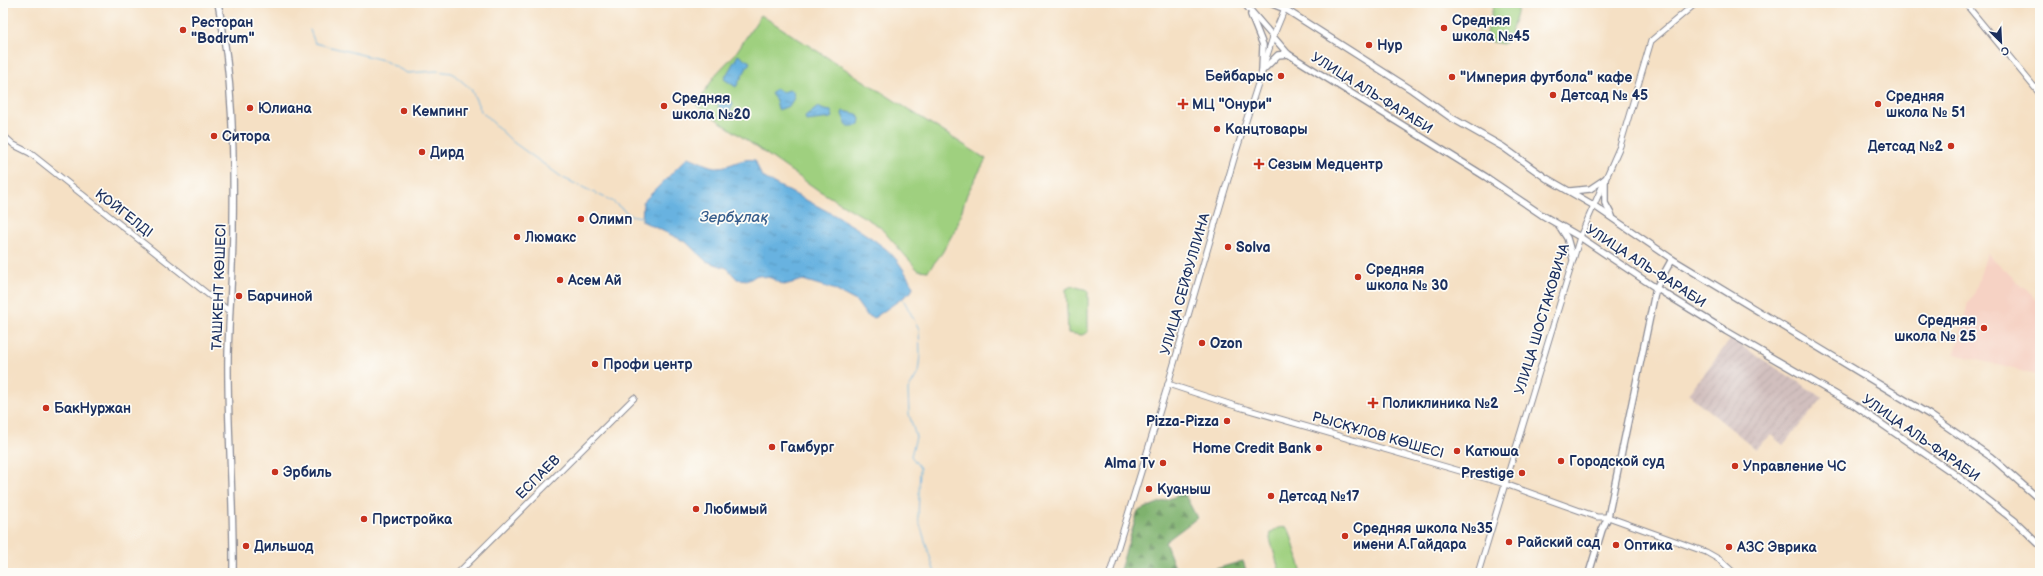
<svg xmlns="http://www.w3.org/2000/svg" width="2043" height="576" viewBox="0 0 2043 576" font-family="'Balsamiq Sans',sans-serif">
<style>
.built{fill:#f6d2c4}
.industrial{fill:url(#industrial-furrows)}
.grass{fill:#9fd07f;stroke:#5d806e}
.forest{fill:url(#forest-firs);stroke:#4d7066}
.water{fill:url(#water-ripples);stroke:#42709f}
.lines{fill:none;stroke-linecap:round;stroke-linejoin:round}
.stream{stroke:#68b2e0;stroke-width:1}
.tertiary-casing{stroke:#888891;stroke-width:7}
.secondary-casing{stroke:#888891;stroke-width:8}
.tertiary{stroke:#fff;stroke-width:5}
.secondary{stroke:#fff;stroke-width:5.5}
.poi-dot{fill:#c8321e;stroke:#fdfcf7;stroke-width:1.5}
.labels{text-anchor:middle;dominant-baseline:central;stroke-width:3.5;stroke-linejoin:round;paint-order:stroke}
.poi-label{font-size:14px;font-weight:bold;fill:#1b2f5e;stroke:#fdfcf7;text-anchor:start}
.street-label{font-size:14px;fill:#1b2f5e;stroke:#fdfcf7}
.water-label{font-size:15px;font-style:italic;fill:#365d8c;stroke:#fdfcf7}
</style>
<defs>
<pattern id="industrial-furrows" width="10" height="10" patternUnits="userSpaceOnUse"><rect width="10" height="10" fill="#d1bfbe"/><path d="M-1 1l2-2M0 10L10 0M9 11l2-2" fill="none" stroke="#b3a4a6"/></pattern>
<pattern id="forest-firs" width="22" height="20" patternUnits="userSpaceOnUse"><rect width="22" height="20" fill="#7fb26e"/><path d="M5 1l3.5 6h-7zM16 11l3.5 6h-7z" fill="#67915e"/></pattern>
<pattern id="water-ripples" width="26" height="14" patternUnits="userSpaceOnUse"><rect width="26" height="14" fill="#68b2e0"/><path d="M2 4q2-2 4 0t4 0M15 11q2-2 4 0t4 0" fill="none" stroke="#5591b9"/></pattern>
</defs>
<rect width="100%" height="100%" fill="#fdfcf7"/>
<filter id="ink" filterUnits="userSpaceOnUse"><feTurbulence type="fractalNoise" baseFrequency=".025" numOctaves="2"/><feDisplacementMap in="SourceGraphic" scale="8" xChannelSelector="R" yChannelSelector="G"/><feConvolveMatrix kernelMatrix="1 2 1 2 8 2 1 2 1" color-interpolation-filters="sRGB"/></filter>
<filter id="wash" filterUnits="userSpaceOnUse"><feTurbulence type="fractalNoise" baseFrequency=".012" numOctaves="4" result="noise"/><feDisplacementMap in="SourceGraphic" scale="16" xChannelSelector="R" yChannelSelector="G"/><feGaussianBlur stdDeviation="0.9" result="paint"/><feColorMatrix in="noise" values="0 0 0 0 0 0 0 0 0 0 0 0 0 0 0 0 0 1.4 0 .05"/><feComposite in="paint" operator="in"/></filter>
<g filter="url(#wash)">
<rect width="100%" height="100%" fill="#f5e0c4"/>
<polygon class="built" points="1987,253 2040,303 2040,376 1955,354 1968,302 1974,295"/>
<polygon class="industrial" points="1731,339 1823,398 1783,445 1771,435 1756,449 1688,394"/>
<g class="grass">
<polygon points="1494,3 1520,3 1509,39 1503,44 1492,42 1487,33"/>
<polygon points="761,15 986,159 967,194 957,226 942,253 928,271 918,270 879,226 818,190 696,105 716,74 735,54"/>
<polygon points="1072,286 1088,290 1088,332 1082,335 1068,333 1066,289"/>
<polygon points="1286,527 1290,532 1302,573 1280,573 1270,539 1271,532 1278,528"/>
</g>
<g class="forest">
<polygon points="1184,493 1197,518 1165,542 1177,573 1119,573 1138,511"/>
<polygon points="1243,561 1247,573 1202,573"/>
</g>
<g class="water">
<polygon points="738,55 750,62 736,87 724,79"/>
<polygon points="776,88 782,92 790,90 793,91 794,98 789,106 778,110 776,100 771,94"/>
<polygon points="728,101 731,101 733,103 730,111 722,117 720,116 722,109 719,108 718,105 720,103 727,105"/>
<polygon points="818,107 824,110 831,111 833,117 831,118 806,121 805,117"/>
<polygon points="843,111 857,114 860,119 859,124 855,126 847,126 842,114"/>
<path d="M 688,157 C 696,159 709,168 718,167 C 731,167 742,157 755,160 L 761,175 L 766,179 C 806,201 850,220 886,249 C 898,259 906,273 913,287 L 911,292 L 874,318 L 866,315 L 856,301 L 833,289 L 803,280 L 784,285 L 771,278 L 757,275 L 749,280 L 737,279 L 727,268 L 706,261 L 686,242 L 642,221 L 643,202 Z"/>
</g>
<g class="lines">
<g class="stream">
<polyline points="310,30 315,43 383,60 407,73 437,71 452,73 471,89 481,111 513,142 563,178 612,201 630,215 641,217"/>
<polyline points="902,297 919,329 920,355 918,373 908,390 909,414 916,437 911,456 920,468 918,518 935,573"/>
</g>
</g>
</g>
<g filter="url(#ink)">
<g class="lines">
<defs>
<g id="tertiary">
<polyline points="1965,3 2040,94"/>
<polyline points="3,135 14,145 30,153 229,311"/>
<polyline points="1168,384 1232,405 1505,484 1597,517 1608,517 1706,552 1720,560 1734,573"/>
<polyline points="458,573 634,398"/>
<polyline points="1110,573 1168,384 1236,152 1273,37 1287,3"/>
<polyline points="1478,573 1580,237 1620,146 1651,41 1696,3"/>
</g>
<g id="secondary">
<path d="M 218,3 C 233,76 234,152 233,226 C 233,269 229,312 228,356 C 227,428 234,500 233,573"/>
<polyline points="1244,3 1288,54 1486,177 1542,215 1580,237 1656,288 1726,331 1854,405 1953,473 2015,521 2040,545"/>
<polyline points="1270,3 1285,9 1412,90 1450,117 1503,147 1546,178 1593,205 1672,259 1930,415 1991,457 2040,500"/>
<polyline points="1251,15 1263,45 1262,71"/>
<polyline points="1262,71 1278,55 1288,54"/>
<polyline points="1605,179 1605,203 1612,216"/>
<polyline points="1570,191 1590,189 1605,179"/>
<polyline points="1560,227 1567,238 1573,259"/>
<polyline points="1589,573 1602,530 1608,517 1656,288 1672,259"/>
</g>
</defs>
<use href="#tertiary" class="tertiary-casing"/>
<use href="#secondary" class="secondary-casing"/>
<use href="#tertiary" class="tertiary"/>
<use href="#secondary" class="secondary"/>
</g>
</g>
<g class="poi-dot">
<circle cx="1444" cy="28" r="4"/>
<circle cx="183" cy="30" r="4"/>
<circle cx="1369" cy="45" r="4"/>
<circle cx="1281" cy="76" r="4"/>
<circle cx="1452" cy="77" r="4"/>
<circle cx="1553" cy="95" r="4"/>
<path d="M1181 98h4v4h4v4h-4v4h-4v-4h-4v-4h4z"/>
<circle cx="1878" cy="104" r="4"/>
<circle cx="664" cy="106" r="4"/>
<circle cx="250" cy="108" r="4"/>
<circle cx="404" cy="111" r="4"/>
<circle cx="1217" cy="129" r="4"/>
<circle cx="214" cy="136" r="4"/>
<circle cx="1951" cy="146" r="4"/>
<circle cx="422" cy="152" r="4"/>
<path d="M1257 158h4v4h4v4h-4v4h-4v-4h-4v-4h4z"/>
<circle cx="581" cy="219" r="4"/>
<circle cx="517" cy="237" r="4"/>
<circle cx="1228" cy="247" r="4"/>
<circle cx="1358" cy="277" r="4"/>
<circle cx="560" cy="280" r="4"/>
<circle cx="239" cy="296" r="4"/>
<circle cx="1984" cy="328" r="4"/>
<circle cx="1202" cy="343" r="4"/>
<circle cx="595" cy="364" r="4"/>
<path d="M1371 397h4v4h4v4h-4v4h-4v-4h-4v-4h4z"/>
<circle cx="46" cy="408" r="4"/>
<circle cx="1227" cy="421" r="4"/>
<circle cx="772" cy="447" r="4"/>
<circle cx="1319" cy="448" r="4"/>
<circle cx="1457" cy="451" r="4"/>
<circle cx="1561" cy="461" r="4"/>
<circle cx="1163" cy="463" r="4"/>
<circle cx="1735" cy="466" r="4"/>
<circle cx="275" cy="472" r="4"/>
<circle cx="1522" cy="473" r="4"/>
<circle cx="1149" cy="489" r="4"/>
<circle cx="1271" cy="496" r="4"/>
<circle cx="696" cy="509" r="4"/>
<circle cx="364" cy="519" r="4"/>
<circle cx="1345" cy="536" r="4"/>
<circle cx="1509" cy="542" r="4"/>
<circle cx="1616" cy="545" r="4"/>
<circle cx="246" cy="546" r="4"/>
<circle cx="1729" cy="547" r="4"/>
</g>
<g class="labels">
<g class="poi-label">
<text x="1452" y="20">Средняя<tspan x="1452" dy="16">школа №45</tspan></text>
<text x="191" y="22">Ресторан<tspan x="191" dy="16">"Bodrum"</tspan></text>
<text x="1377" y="45">Нур</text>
<text x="1273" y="76" text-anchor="end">Бейбарыс</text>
<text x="1460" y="77">"Империя футбола" кафе</text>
<text x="1561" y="95">Детсад № 45</text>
<text x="1886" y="96">Средняя<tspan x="1886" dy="16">школа № 51</tspan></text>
<text x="672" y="98">Средняя<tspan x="672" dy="16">школа №20</tspan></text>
<text x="1192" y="104">МЦ "Онури"</text>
<text x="258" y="108">Юлиана</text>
<text x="412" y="111">Кемпинг</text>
<text x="1225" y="129">Канцтовары</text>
<text x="222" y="136">Ситора</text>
<text x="1943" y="146" text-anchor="end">Детсад №2</text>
<text x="430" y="152">Дирд</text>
<text x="1268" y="164">Сезым Медцентр</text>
<text x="589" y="219">Олимп</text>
<text x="525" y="237">Люмакс</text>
<text x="1236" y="247">Solva</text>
<text x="1366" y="269">Средняя<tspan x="1366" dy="16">школа № 30</tspan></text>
<text x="568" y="280">Асем Ай</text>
<text x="247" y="296">Барчиной</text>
<text x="1976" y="320" text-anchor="end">Средняя<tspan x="1976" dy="16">школа № 25</tspan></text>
<text x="1210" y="343">Ozon</text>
<text x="603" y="364">Профи центр</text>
<text x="1382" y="403">Поликлиника №2</text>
<text x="54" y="408">БакНуржан</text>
<text x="1219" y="421" text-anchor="end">Pizza-Pizza</text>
<text x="780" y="447">Гамбург</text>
<text x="1311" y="448" text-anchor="end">Home Credit Bank</text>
<text x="1465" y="451">Катюша</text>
<text x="1569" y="461">Городской суд</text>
<text x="1155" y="463" text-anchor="end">Alma Tv</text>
<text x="1743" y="466">Управление ЧС</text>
<text x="283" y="472">Эрбиль</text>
<text x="1514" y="473" text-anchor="end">Prestige</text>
<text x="1157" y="489">Куаныш</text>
<text x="1279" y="496">Детсад №17</text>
<text x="704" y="509">Любимый</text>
<text x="372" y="519">Пристройка</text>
<text x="1353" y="528">Средняя школа №35<tspan x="1353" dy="16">имени А.Гайдара</tspan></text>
<text x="1517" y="542">Райский сад</text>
<text x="1624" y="545">Оптика</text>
<text x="254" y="546">Дильшод</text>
<text x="1737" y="547">АЗС Эврика</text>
</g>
<g class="street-label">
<text transform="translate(1372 93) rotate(32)">УЛИЦА АЛЬ-ФАРАБИ</text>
<text transform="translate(124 213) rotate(38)">ҚОЙГЕЛДІ</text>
<text transform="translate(1646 266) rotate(33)">УЛИЦА АЛЬ-ФАРАБИ</text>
<text transform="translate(1185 284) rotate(-74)">УЛИЦА СЕЙФУЛЛИНА</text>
<text transform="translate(219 287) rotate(-88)">ТАШКЕНТ КӨШЕСІ</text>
<text transform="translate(1542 319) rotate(-73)">УЛИЦА ШОСТАКОВИЧА</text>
<text transform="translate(1378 435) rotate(16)">РЫСҚҰЛОВ КӨШЕСІ</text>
<text transform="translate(1921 438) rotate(35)">УЛИЦА АЛЬ-ФАРАБИ</text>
<text transform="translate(538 477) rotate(-45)">ЕСПАЕВ</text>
</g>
<g class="water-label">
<text x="734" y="217">Зербұлақ</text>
</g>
</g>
<rect width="2043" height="576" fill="none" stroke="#fdfcf7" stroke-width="16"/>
<g transform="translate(2001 42) rotate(156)" stroke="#fdfcf7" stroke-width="3" paint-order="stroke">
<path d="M0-3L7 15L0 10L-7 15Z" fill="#1b2f5e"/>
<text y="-6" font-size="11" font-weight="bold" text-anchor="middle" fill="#1b2f5e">С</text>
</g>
</svg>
